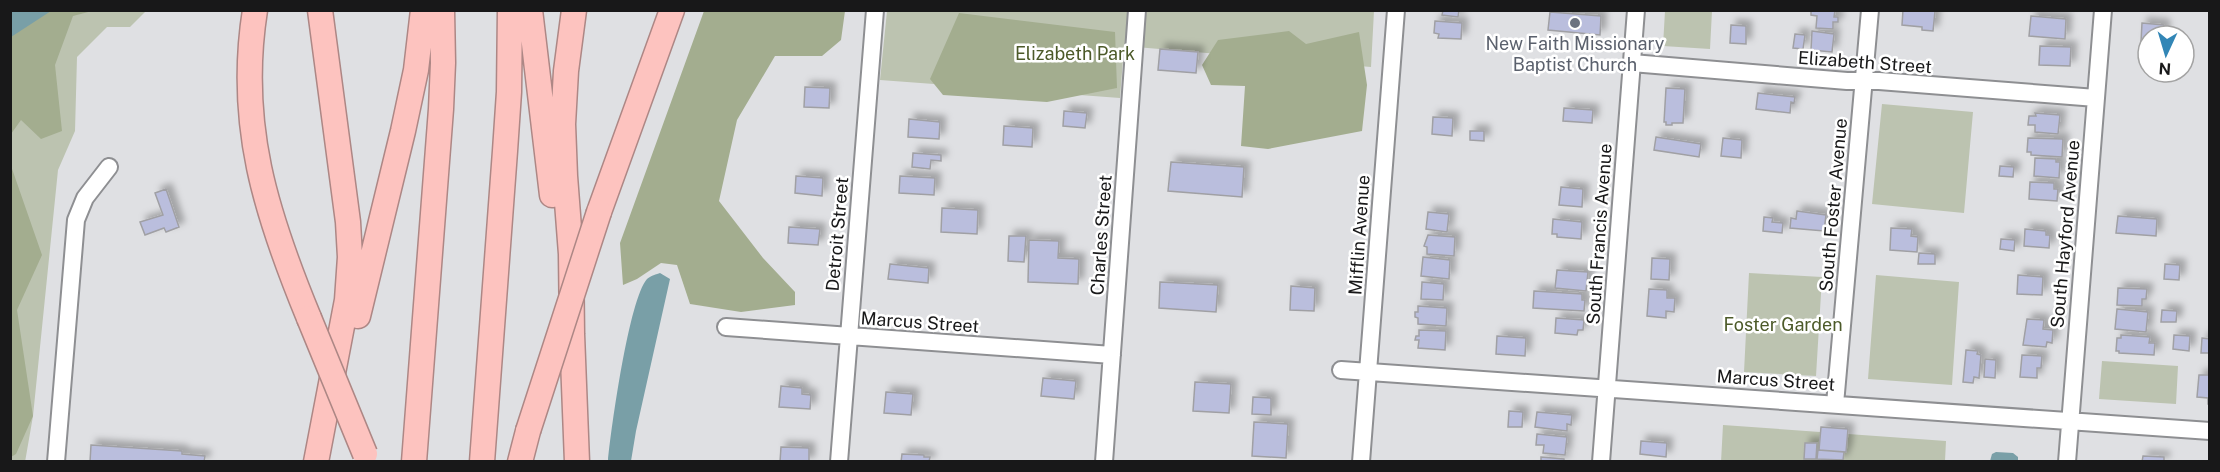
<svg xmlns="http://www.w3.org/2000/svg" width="2220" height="472" viewBox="0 0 2220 472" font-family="'Public Sans',sans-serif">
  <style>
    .green { fill: #bcc3b0 }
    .forest { fill: #a3ad8f }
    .water { fill: #799fa7 }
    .building { fill: #babedd; stroke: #a0a0a4; stroke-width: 1.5; filter: url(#shadow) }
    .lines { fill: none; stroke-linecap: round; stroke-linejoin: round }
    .minor-casing { stroke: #8e8f92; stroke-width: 20 }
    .highway-casing { stroke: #ad8785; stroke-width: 27 }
    .minor { stroke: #fff; stroke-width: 16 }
    .highway { stroke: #fdc3bf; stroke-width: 24 }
    .highway-bridge-casing { stroke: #ad8785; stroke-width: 27; stroke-linecap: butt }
    .highway-bridge { stroke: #fdc3bf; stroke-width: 24 }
    .worship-dot { fill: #6b7280; stroke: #fff; stroke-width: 2 }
    .labels { text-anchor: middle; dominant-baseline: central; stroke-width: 5; stroke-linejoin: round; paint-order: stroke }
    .worship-label { font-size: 18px; fill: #5b616d; stroke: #fff }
    .park-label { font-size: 18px; fill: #4c5a29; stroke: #fff }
    .street-label { font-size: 18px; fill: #181819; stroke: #fff }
  </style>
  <defs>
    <filter id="shadow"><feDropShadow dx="5.5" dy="-5.5" stdDeviation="3" flood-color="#0004"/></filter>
  </defs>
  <rect width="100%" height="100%" fill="#dfe0e3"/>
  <path class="green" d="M10,11h136l-16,16h-23l-30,30 -2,74 -17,39 -25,246 -8,46 -15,-1z
    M887,11h487l-3,56 -247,-21 -4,52 -240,-18z
    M1665,11h47l-2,38 -47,-3z
    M1882,104l91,8 -9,101 -92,-9z
    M1749,273l73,4 -6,99 -72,-4z
    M1876,275l83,7 -7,103 -84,-6z
    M2102,361l76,5 -2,38 -77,-5z
    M1723,425l223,16 -1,20 -224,1z"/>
  <path class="forest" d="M32,11h60l-19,5 -18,49 7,66 -21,8 -20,-19 -10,14v-107z
    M704,11h141l-4,29 -19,16h-47l-38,64 -18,81 44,57 32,34v13l-54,7 -51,-8 -13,-39 -16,-2 -24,16 -14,6 -3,-42z
    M959,13l156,19 2,56 -70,14 -104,-7 -13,-16z
    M1289,31l17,13 53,-12 8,53 -5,46 -94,18 -27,-3 4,-60 -34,-1 -9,-20 16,-25z
    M10,163l32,92 -25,55 16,106 -17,38 -5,3z"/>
  <path class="water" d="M11,10h40v1l-40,26z
    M660,273l10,6 -34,152 -5,30h-23c3,-32 21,-162 39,-182 3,-3 10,-5 13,-6z
    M1996,452l17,1 5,4v4h-28l2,-7z"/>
  <path class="building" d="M1443,10h16l-1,7 -16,-2z
    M1811,10h24l-1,7h4v5h-5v7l-17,-1 1,-12 -6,-1z
    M1903,10l32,1 -2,20 -11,-1v-3l-20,-2z
    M1550,12l51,4 -1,19 -52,-5z
    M2031,16l35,3 -1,20 -36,-3z
    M1435,21l27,2 -1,16 -23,-1 1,-4 -5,-1z
    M2142,23l22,2v11h-16v6h-7z
    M1731,25l15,1v18l-16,-1z
    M1812,31l22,3 -2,18 -21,-2z
    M1795,34l10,1 -2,14 -10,-1z
    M2040,46l31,1 -1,19 -31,-1z
    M1160,49l38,3 -2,21 -38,-3z
    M805,87l25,1 -1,20 -25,-1z
    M1666,88l19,1 -2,34h-11v2h-6v-3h-2z
    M1758,93l37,4 -1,6 -3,-1 -1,11 -34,-4z
    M1564,108l29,2 -1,13 -29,-2z
    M1064,111l23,2 -2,15 -22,-2z
    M2035,113l25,2 -2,19 -23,-2v-7h-7l1,-9h7z
    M1433,117l20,1 -1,18 -20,-2z
    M909,119l31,3 -1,17 -31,-2z
    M1004,126l29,2 -1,19 -29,-2z
    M1470,131h14v10l-14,-1z
    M1656,137l45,7 -2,13 -45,-7z
    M1723,138l19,2 -1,18 -20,-2z
    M2028,138l35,1 -1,18 -31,-2v-3h-4z
    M913,153l28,2v6l-10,-1 -1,9 -18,-2z
    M2035,158l21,1v3h4l-1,16 -25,-2z
    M1171,162l73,5 -2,30 -74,-6z
    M2000,166l14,1 -1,10 -14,-1z
    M796,176l27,2 -1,18 -27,-3z
    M900,176l35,2 -1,17 -35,-2z
    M2030,182l24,1v6h4l-1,12 -28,-2z
    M1561,187l22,2 -1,18 -23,-2z
    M166,189l13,38 -13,5 -2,-4 -19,7 -5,-13 23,-7 -8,-22z
    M942,208l36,2 -1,24 -36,-2z
    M1797,211l29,4 -2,16 -34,-3 1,-10 5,1z
    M1428,212l21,2 -2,18 -21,-3z
    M2118,216l39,3 -1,17 -40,-3z
    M1764,217l9,1 -1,4 11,1 -1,10 -19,-2z
    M1553,219l29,3 -1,17 -24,-2v-3h-5z
    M789,227l31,2 -2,16 -30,-2z
    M1891,228l21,1 -1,7 7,1 -1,15 -27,-2z
    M2025,229l21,2v4h4l-1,13 -25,-2z
    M1428,235l27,2 -1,19 -27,-2v-7l-3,-1z
    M1009,236h17l-2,26 -16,-1z
    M2001,239l14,1 -1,11 -14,-2z
    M1029,240l30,1 -1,17 21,1 -1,25 -50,-2z
    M1919,253l16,1v10h-17z
    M1423,257l27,3 -1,19 -28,-3z
    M1652,258l18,1 -1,21 -18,-1z
    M890,264l39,4 -1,15 -40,-4z
    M2165,264l15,1 -1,15 -15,-1z
    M1557,270l31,2 -2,19 -31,-3z
    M2018,275l25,2 -1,18 -25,-1z
    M1160,282l58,3 -2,27 -57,-4z
    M1422,282l22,2 -1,16 -22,-1z
    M1291,286l24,2 -1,23 -24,-1z
    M2118,288l29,1 -1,10h-4v7l-25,-1z
    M1649,289l18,1v8h8l-1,14 -8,-1v7l-19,-2z
    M1534,291l48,3v6h3l-1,11 -51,-3z
    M1418,306l29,2 -1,18 -28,-2v-6l-3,-1v-5h3z
    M2117,309l31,3 -2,20 -31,-3z
    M2162,310l15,1 -1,11h-15z
    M1556,318l28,2 -1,10h-5l-1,5 -22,-2z
    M2027,319l17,1 -1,9 10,1 -1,13 -5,-1 -1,5 -23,-2z
    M1419,330l27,1 -1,19 -27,-2 1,-8h-4l1,-4h3z
    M2121,335l29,2 -1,6h6l-1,12 -35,-2v-2h-3l1,-13h4z
    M2174,335l16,1 -1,15 -16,-2z
    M1497,336l29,2 -1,18 -29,-2z
    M2202,338l8,1v14h-9z
    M1966,350l12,1 -1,3 4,1 -2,23 -5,-1 -1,6 -10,-1z
    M2022,355l20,1 -1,12h-4v10l-17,-1z
    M1985,359l11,1 -1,18 -11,-1z
    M2199,375h11v29h-2v-6l-11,-1z
    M1043,378l33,3 -2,18 -33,-3z
    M1195,382l36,2 -2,29 -36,-2z
    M781,386l21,2v6l9,1 -1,14 -31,-2z
    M886,392l27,2 -2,21 -27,-2z
    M1253,397l18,1v17l-19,-1z
    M1509,411l14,1 -1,15h-14z
    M1537,412l35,3 -1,10 -4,-1v7l-32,-4z
    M1254,422l34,2 -2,34 -34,-2z
    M1821,427l27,2 -2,23 -27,-2z
    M1537,434l30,3 -2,18 -22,-2 1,-8h-8z
    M1641,441l26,2 -1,14 -26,-3z
    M1805,443h12l-1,16h-12z
    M91,445l91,6v3l23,2 -1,6h-114z
    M781,447l28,1v14h-29z
    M1818,450l26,2 -1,8 -26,-1z
    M902,454l22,1v2h6l-1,5h-28z
    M2143,456l21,1v5h-22z
    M1541,457l23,2v3h-23z"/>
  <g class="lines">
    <defs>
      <path id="minor" d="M1632,63l215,18h32l217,17
        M726,327l386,28
        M1341,370l869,61
        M1835,404l35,-394
        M56,462l20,-242 9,-22 24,-31
        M839,462l36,-452
        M1104,462l33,-452
        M1361,462l35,-452
        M1601,462l35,-452
        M2067,462l36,-452"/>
      <path id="highway" d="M255,10c-18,114 11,204 54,308
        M530,10l22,185
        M574,10l-8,61 -3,53 2,52 6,78 1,80 5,128
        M599,212l73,-202
        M358,316l45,-185 13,-61 7,-60
        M316,462l31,-162 3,-43 -2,-35 -28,-212
        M414,462l27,-353 2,-46 -1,-53
        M482,462l23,-311 4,-59 1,-82
        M520,462l8,-31"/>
    </defs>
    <use href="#minor" class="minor-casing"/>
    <use href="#highway" class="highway-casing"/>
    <use href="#minor" class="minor"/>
    <use href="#highway" class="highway"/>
    <defs>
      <path id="highway-bridge" d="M309,318l56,136
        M528,431l71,-219"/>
    </defs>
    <use href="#highway-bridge" class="highway-bridge-casing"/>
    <use href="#highway-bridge" class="highway-bridge"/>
  </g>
  <circle class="worship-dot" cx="1575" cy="23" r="6"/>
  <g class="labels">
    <g class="worship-label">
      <text x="1575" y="43">New Faith Missionary<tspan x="1575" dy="21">Baptist Church</tspan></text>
    </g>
    <g class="park-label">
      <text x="1075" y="53">Elizabeth Park</text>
      <text x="1783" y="324">Foster Garden</text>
    </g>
    <g class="street-label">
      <text transform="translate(1865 62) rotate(4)">Elizabeth Street</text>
      <text transform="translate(1833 205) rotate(-85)">South Foster Avenue</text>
      <text transform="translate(837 234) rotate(-85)">Detroit Street</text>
      <text transform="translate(1599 234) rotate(-86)">South Francis Avenue</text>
      <text transform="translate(2065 234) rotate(-85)">South Hayford Avenue</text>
      <text transform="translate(1101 235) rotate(-86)">Charles Street</text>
      <text transform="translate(1359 235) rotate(-86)">Mifflin Avenue</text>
      <text transform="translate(920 322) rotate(4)">Marcus Street</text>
      <text transform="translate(1776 380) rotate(4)">Marcus Street</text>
    </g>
  </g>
  <rect width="2220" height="472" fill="none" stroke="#181819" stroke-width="24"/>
  <g transform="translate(2166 54) rotate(184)"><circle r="28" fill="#ffffff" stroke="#a3a3a3" stroke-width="1.5"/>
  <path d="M0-4.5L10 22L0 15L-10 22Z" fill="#3286b6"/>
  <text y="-9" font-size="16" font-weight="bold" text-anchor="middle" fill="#181819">N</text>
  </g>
</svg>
